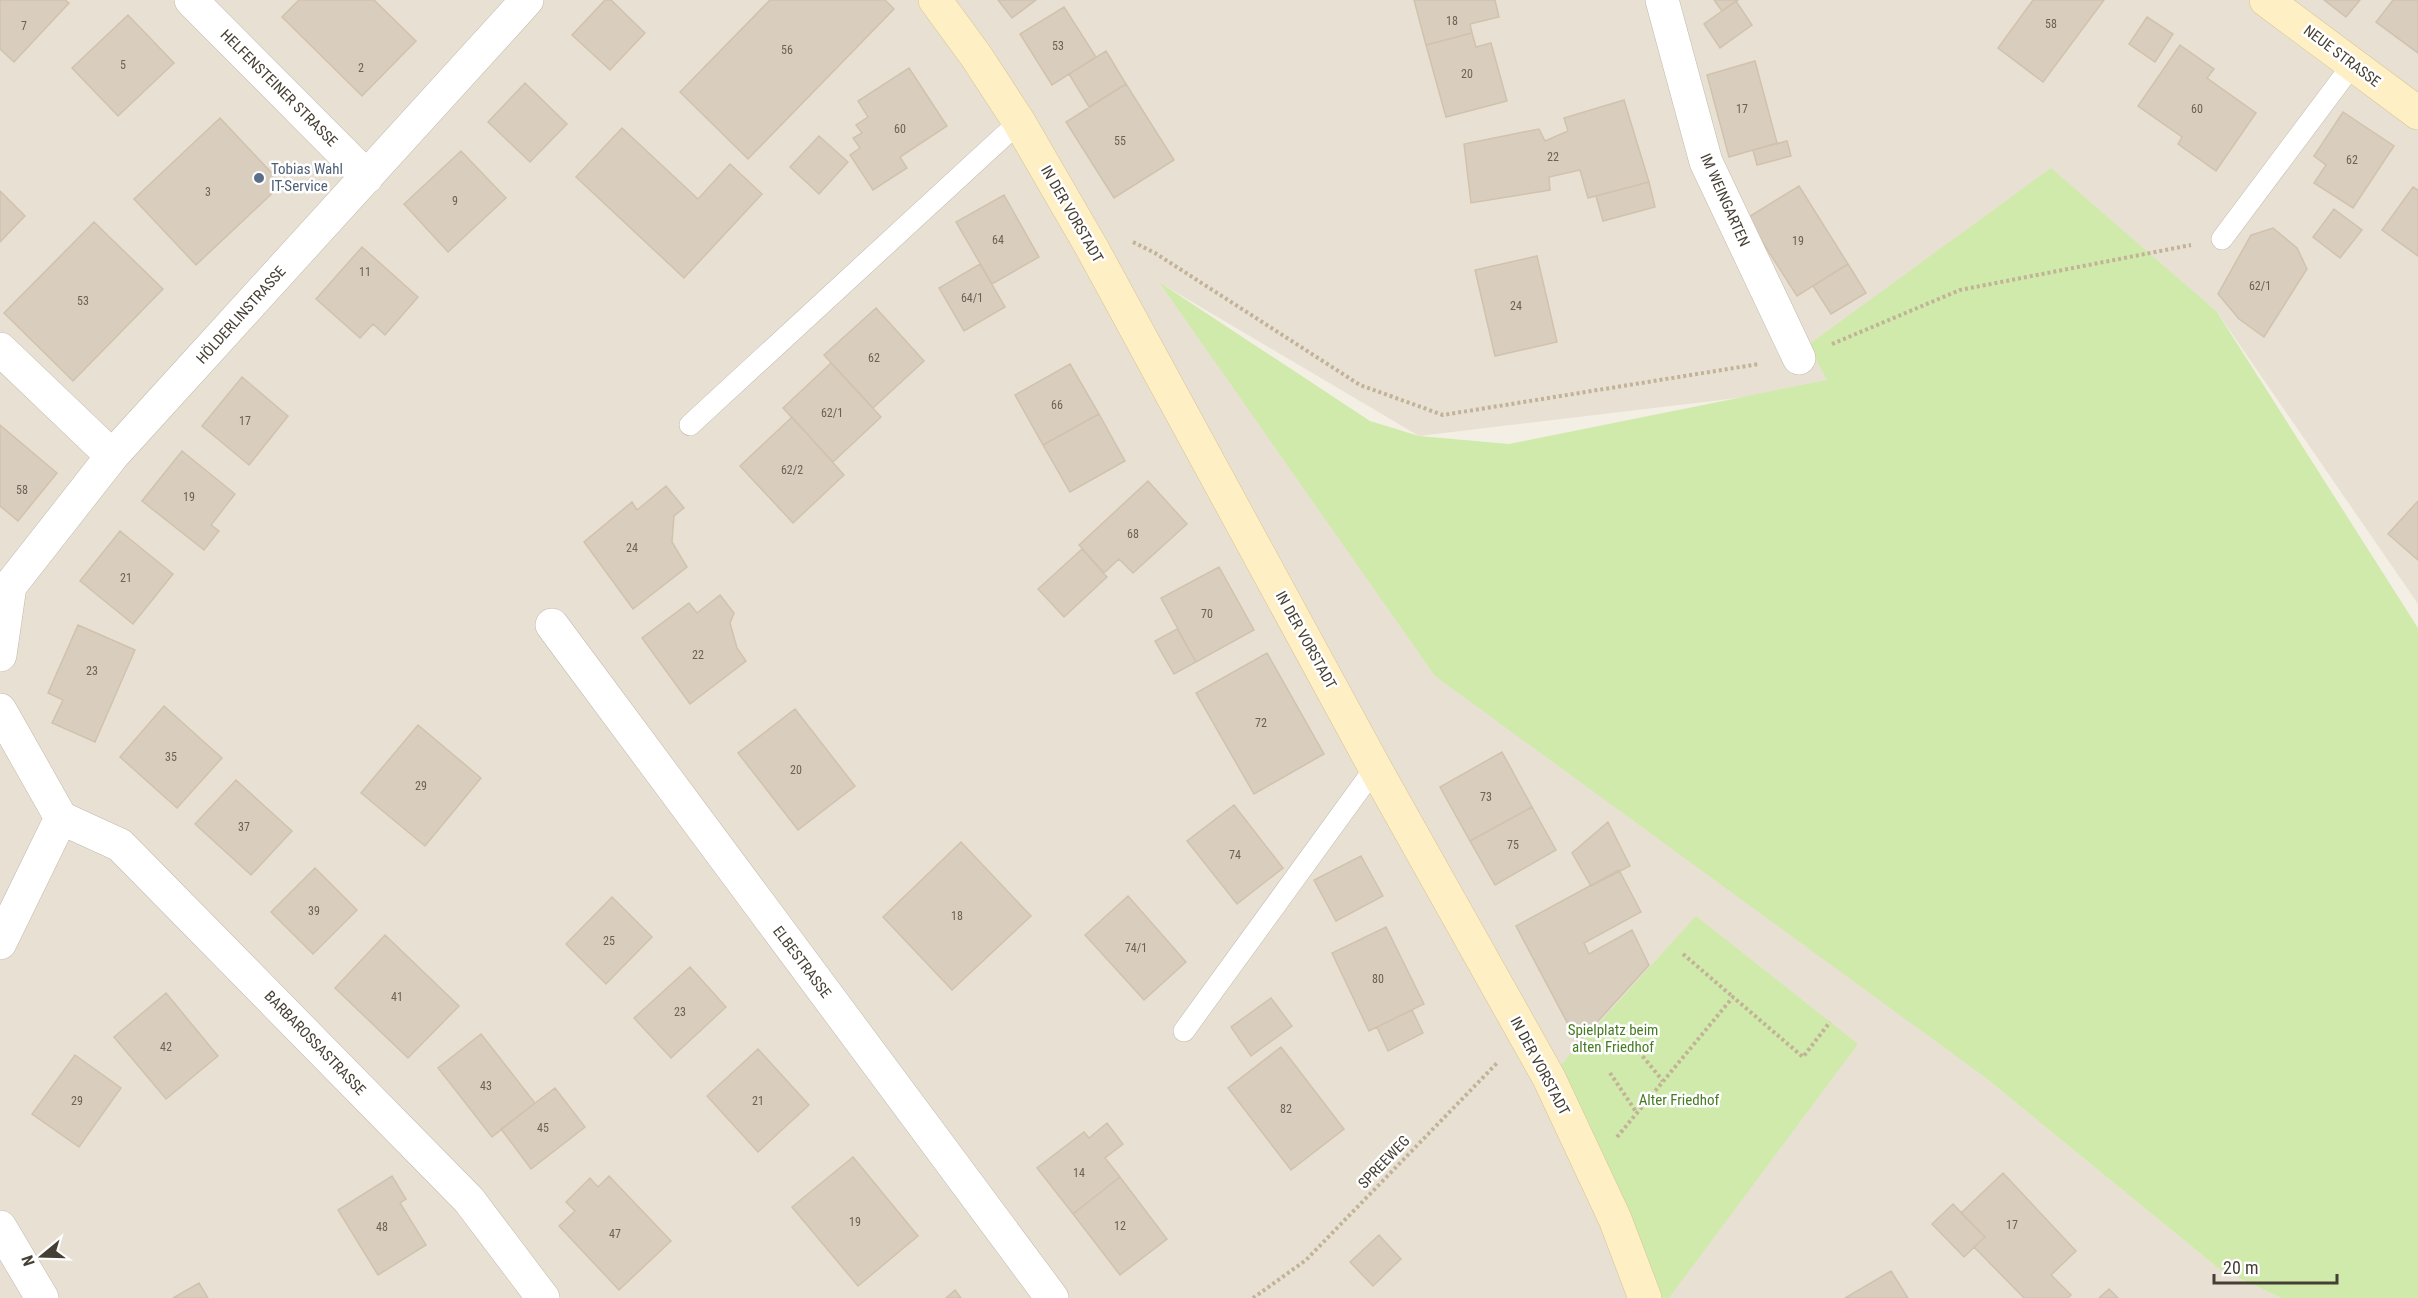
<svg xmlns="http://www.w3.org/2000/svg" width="2418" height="1298" viewBox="0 0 2418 1298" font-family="'Roboto Condensed',sans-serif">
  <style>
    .residential { fill: #e8e1d3 }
    .green { fill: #d0eaac }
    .building { fill: #d9cdbd; stroke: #d1c2ad; stroke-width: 1.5 }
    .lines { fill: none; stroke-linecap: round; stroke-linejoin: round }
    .lane-casing { stroke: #c2b9aa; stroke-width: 22 }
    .street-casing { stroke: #c2b9aa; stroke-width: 34 }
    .secondary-casing { stroke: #d6c393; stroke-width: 34 }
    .path { stroke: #c2b298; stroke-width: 4; stroke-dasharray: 3 3; stroke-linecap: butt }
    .lane { stroke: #fff; stroke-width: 21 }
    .street { stroke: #fff; stroke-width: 33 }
    .secondary { stroke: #ffefc4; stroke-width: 33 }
    .service-dot { fill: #5c6f8a; stroke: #fff; stroke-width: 2 }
    .labels { text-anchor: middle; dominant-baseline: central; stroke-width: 5; stroke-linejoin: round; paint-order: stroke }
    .number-label { font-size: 12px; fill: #6b6256 }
    .street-label { font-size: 15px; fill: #463f34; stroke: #fff }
    .service-label { font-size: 15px; fill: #4e5e75; stroke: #fff; text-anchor: start }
    .park-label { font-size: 15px; fill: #487b25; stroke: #fff }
  </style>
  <rect width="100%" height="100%" fill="#f4efe5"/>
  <path class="residential" d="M0,0h2418v604l-201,-292 -379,74 -419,50 -259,-153 822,792 236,193 63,30h-2281z"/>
  <path class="green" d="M2051,168l166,144 201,316v670h-137l-63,-30 -236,-193 -547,-399 -276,-394 211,139 49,15 90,8 318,-64 -19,-35z
    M1696,916l162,128 -189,254h-25l-95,-220z"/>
  <path class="building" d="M0,0h65l4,3 -55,59 -14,-13z
    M299,0h75l42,41 -54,55 -80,-79z
    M605,0h6l34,33 -35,37 -38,-35z
    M770,0h115l9,9 -146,150 -68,-67z
    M998,0h38l-24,18z
    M1414,0h81l4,17 -29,7 2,9 -46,12z
    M1714,0h24l-16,11z
    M2033,0h71l-61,82 -45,-34z
    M2324,0h36l-14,17z
    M2393,0h25v53l-42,-31z
    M1736,1l16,24 -32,23 -16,-24z
    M1064,7l32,50 -44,28 -32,-51z
    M128,15l46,48 -56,53 -46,-48z
    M2147,17l26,17 -18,28 -26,-18z
    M1472,33l4,14 15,-4 16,58 -61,16 -20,-72z
    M2180,45l34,24 -7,9 49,35 -40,58 -38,-27 4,-7 -44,-31z
    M1106,51l20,33 -37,23 -20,-33z
    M1755,61l22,82 -48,14 -22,-82z
    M909,68l38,58 -47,31 7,11 -34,22 -23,-35 10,-7 -7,-10 9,-5 -6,-8 12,-8 -10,-16z
    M525,83l42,41 -37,38 -42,-40z
    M1126,84l48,76 -60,38 -48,-76z
    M1624,100l25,82 -61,16 -8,-28 -31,7 1,13 -79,13 -7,-59 75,-15 6,12 23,-10 -4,-13z
    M2343,112l51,34 -41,62 -39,-25 12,-18 -12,-9z
    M220,118l62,66 -86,81 -62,-66z
    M622,128l76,71 32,-35 32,30 -78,84 -108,-101z
    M819,136l29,26 -29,32 -29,-27z
    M1787,141l4,15 -34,9 -4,-15z
    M461,151l45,47 -58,54 -44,-48z
    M1649,182l6,25 -52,14 -7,-25z
    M1799,186l49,78 -51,32 -50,-78z
    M2413,187l5,3v66l-36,-26z
    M0,191l25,25 -25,26z
    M1004,195l35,62 -47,27 -36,-62z
    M2334,209l28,21 -22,28 -27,-21z
    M94,222l69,67 -90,92 -69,-68z
    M2273,228l24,20 10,21 -43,68 -25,-18 -21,-25 33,-59z
    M362,247l56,50 -33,38 -12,-11 -13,14 -44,-39z
    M1537,256l20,86 -62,14 -20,-86z
    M980,264l25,43 -41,24 -25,-43z
    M1848,264l18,29 -35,21 -18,-28z
    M876,308l48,53 -51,47 -49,-53z
    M831,363l50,54 -48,45 -50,-54z
    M1070,364l29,50 -56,31 -28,-50z
    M242,377l46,39 -39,49 -47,-39z
    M1099,414l26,47 -55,31 -27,-47z
    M792,417l52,58 -51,48 -53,-57z
    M0,425l57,48 -39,48 -18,-15z
    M182,451l53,43 -24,31 8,6 -15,19 -62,-49z
    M1148,481l39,43 -54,49 -14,-14 -15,14 -25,-28z
    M666,486l18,22 -10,8 -2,26 15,25 -54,42 -49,-67 48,-40 5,8z
    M2418,501v59l-30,-26z
    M120,531l53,43 -40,50 -53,-43z
    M1082,549l25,28 -43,40 -26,-28z
    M1219,567l35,63 -58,32 -35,-64z
    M720,595l14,18 -4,10 7,25 9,13 -56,43 -48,-66 47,-35 8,10z
    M78,625l57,25 -40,92 -43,-19 11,-23 -15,-7z
    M1177,629l19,33 -22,12 -19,-33z
    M1267,653l57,101 -70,40 -58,-101z
    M164,706l58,52 -45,50 -57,-51z
    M795,709l60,77 -57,44 -60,-77z
    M418,725l63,53 -56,68 -64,-53z
    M1502,752l30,55 -62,34 -30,-54z
    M236,780l56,51 -41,44 -56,-51z
    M1234,805l49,63 -46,36 -50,-63z
    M1532,807l24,43 -61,35 -25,-44z
    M1608,822l22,44 -39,20 -19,-33z
    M961,842l70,74 -79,74 -69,-73z
    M1361,856l22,40 -47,25 -22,-41z
    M315,868l42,42 -44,44 -42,-42z
    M1619,870l22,42 -57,31 5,11 43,-24 17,35 -71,78 -62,-117z
    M1128,896l58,66 -42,38 -59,-65z
    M612,897l40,40 -46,47 -40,-40z
    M1386,927l38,77 -55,27 -37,-78z
    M385,935l74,71 -51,52 -73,-70z
    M690,967l36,40 -55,51 -37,-40z
    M166,993l52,63 -52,43 -52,-62z
    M1271,998l21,28 -41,30 -20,-29z
    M1412,1010l11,23 -35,18 -11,-24z
    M481,1034l54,69 -43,34 -54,-69z
    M1281,1047l63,82 -53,41 -63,-82z
    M758,1049l51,56 -51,47 -51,-56z
    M75,1055l46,33 -42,59 -47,-33z
    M555,1088l30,39 -54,42 -30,-40z
    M1107,1123l16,21 -18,14 15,19 -47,37 -36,-46 47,-36 5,6z
    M853,1157l65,79 -60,50 -66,-79z
    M2003,1173l73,78 -25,24 20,20 -3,3h-44l-50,-51 11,-10 -24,-24z
    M392,1176l14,23 -6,4 26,42 -48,30 -40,-65z
    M609,1176l62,65 -52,49 -60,-64 16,-15 -9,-9 24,-24 8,9z
    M1120,1177l47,62 -47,36 -47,-61z
    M1953,1204l32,33 -21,20 -32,-33z
    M1379,1235l22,24 -28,27 -23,-24z
    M1891,1271l17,27h-63z
    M199,1283l9,15h-35z
    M2109,1289l9,9h-19z
    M955,1290l6,8h-15z"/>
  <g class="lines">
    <defs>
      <path id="lane" d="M2222,239l131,-175
        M690,425l329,-303
        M1184,1031l191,-263"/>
      <path id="street" d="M191,0l176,177
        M1662,0l44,162 93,196
        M0,349l112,107
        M552,625l500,673
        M0,655l10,-69 102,-130 415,-456
        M0,710l61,108
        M61,818l59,27 349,355 74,98
        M0,943l61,-125
        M0,1227l42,71"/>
      <path id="secondary" d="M935,0l41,56 43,66 73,126 283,520 174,310 66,141 30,79
        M2266,0l152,113"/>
    </defs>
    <use href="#lane" class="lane-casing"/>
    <use href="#street" class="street-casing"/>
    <use href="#secondary" class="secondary-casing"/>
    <path class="path" d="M1133,242l22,11 205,132 83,30 316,-51
      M1832,344l128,-54 231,-45
      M1683,954l50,43
      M1635,1047l28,34
      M1610,1073l27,40
      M1617,1137l116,-140 70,60 27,-35
      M1253,1298l53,-38 192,-198"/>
    <use href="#lane" class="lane"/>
    <use href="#street" class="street"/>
    <use href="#secondary" class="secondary"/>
  </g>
  <circle class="service-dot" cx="259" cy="178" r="6"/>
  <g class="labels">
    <g class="number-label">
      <text x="1452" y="21">18</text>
      <text x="2051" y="24">58</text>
      <text x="24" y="26">7</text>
      <text x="1058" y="46">53</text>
      <text x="787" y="50">56</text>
      <text x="123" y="65">5</text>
      <text x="361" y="68">2</text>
      <text x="1467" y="74">20</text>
      <text x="1742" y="109">17</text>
      <text x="2197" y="109">60</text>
      <text x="900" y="129">60</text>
      <text x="1120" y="141">55</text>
      <text x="1553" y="157">22</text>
      <text x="2352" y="160">62</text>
      <text x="208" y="192">3</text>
      <text x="455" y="201">9</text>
      <text x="998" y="240">64</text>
      <text x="1798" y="241">19</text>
      <text x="365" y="272">11</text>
      <text x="2260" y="286">62/1</text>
      <text x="972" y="298">64/1</text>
      <text x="83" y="301">53</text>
      <text x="1516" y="306">24</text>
      <text x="874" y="358">62</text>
      <text x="1057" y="405">66</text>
      <text x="832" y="413">62/1</text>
      <text x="245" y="421">17</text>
      <text x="792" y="470">62/2</text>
      <text x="22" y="490">58</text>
      <text x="189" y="497">19</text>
      <text x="1133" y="534">68</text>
      <text x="632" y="548">24</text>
      <text x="126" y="578">21</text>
      <text x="1207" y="614">70</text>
      <text x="698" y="655">22</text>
      <text x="92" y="671">23</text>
      <text x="1261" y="723">72</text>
      <text x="171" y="757">35</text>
      <text x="796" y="770">20</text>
      <text x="421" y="786">29</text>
      <text x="1486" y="797">73</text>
      <text x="244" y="827">37</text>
      <text x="1513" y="845">75</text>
      <text x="1235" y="855">74</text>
      <text x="314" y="911">39</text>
      <text x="957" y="916">18</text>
      <text x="609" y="941">25</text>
      <text x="1136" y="948">74/1</text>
      <text x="1378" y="979">80</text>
      <text x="397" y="997">41</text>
      <text x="680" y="1012">23</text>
      <text x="166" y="1047">42</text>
      <text x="486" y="1086">43</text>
      <text x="77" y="1101">29</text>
      <text x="758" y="1101">21</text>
      <text x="1286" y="1109">82</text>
      <text x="543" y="1128">45</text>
      <text x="1079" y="1173">14</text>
      <text x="855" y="1222">19</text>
      <text x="2012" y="1225">17</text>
      <text x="1120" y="1226">12</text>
      <text x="382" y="1227">48</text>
      <text x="615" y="1234">47</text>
    </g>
    <g class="street-label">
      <text transform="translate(2342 56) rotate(37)">NEUE STRASSE</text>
      <text transform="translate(279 88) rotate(45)">HELFENSTEINER STRASSE</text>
      <text transform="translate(1725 200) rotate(66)">IM WEINGARTEN</text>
      <text transform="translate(1072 214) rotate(60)">IN DER VORSTADT</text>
      <text transform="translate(241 315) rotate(-48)">HÖLDERLINSTRASSE</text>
      <text transform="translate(1306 640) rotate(61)">IN DER VORSTADT</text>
      <text transform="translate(802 962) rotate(53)">ELBESTRASSE</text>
      <text transform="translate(315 1043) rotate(46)">BARBAROSSASTRASSE</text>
      <text transform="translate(1540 1066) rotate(62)">IN DER VORSTADT</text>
      <text transform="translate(1384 1162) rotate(-46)">SPREEWEG</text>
    </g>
    <g class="service-label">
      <text x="271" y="169">Tobias Wahl<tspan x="271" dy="17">IT-Service</tspan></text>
    </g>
    <g class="park-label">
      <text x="1613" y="1030">Spielplatz beim<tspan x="1613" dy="17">alten Friedhof</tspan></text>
      <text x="1679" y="1100">Alter Friedhof</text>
    </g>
  </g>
  <g transform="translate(42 1256) rotate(251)" stroke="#ffffff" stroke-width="4.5" paint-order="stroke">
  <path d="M0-4.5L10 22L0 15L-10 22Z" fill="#463f34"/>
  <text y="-9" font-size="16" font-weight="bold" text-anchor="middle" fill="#463f34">N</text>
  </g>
  <path d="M2214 1274v9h123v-9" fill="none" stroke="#463f34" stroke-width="3"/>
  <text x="2223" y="1274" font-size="18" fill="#463f34" stroke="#ffffff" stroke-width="4.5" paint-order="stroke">20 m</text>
</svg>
